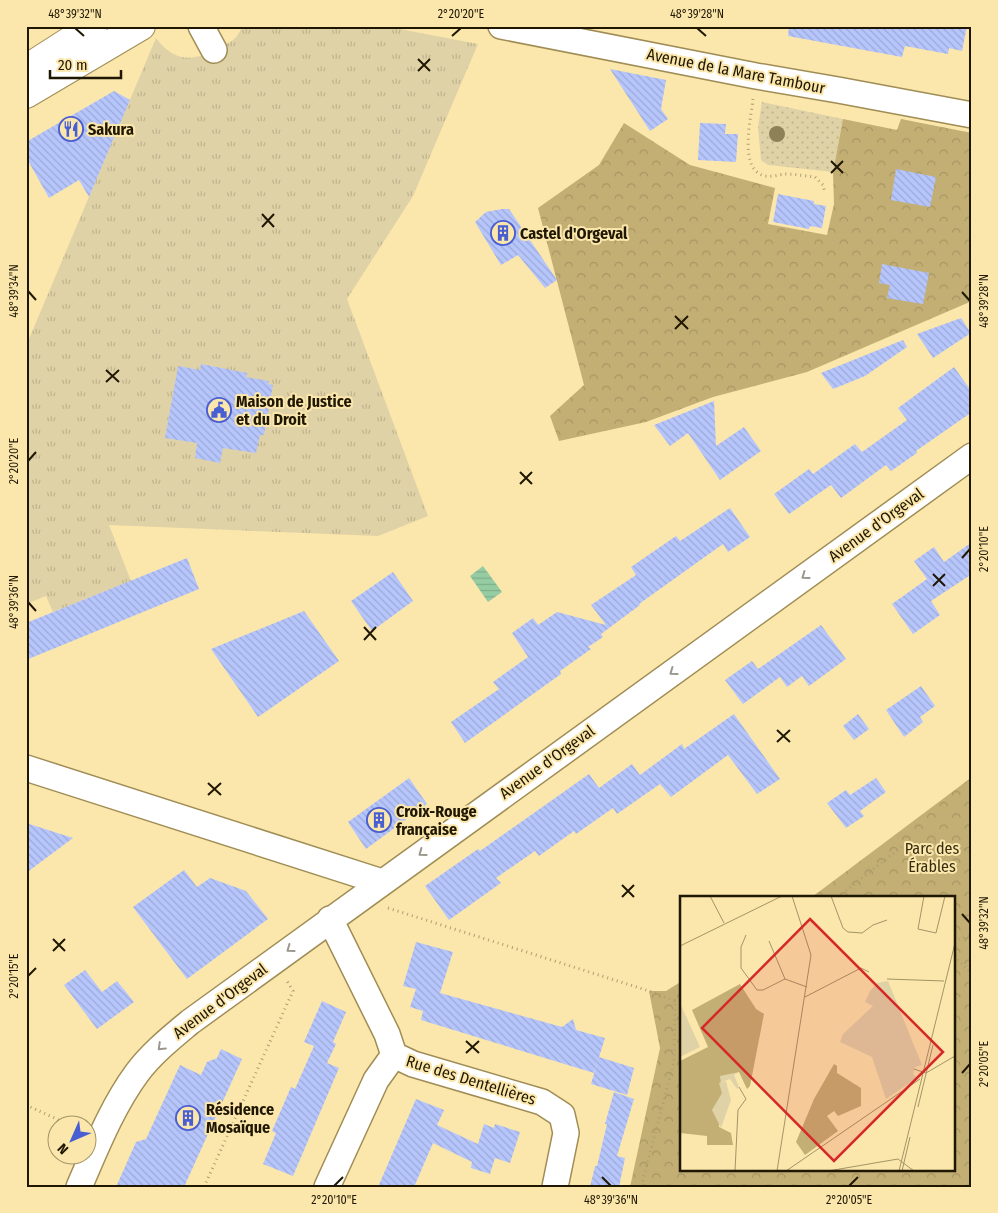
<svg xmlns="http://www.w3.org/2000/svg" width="998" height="1213" viewBox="0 0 998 1213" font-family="'Fira Sans Condensed',sans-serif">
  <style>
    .grass { fill: url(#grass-dots) }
    .forest { fill: url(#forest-crowns) }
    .park { fill: url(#park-tufts) }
    .water { fill: url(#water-rules) }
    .building { fill: url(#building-back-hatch) }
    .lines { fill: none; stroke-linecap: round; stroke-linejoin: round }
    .minor-casing { stroke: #a08d55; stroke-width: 28 }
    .major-casing { stroke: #a08d55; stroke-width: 30 }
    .path { stroke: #ae9e71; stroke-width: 3; stroke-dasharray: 1 4; stroke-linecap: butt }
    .minor { stroke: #fff; stroke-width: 25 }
    .major { stroke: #fff; stroke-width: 28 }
    .tree { fill: #8f8157 }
    .oneway { stroke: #9a978d }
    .ticks { fill: none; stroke: #1f1702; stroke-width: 2 }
    .labels { text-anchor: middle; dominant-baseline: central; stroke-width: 4; stroke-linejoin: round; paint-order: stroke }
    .street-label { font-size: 16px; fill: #1f1702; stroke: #fbe7ac }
    .poi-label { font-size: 16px; font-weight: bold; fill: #1f1702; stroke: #fbe7ac; text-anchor: start }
    .park-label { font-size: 16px; fill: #362d11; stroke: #fbe7ac }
    .inset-road { fill: none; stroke: #a39468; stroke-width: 1 }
    .view { fill: #d62828; fill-opacity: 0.15; stroke: #d62828; stroke-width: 2.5 }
    .inset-edge { fill: none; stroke: #1f1702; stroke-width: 2.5 }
    .neatline { fill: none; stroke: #1f1702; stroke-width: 2 }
    .ticks-label { font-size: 12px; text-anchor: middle; fill: #1f1702 }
  </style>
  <defs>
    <pattern id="grass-dots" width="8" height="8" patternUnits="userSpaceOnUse" patternTransform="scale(1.25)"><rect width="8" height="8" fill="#e0d2a7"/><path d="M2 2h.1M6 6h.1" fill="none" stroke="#c0b48e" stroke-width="1.8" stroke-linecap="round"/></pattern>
    <pattern id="forest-crowns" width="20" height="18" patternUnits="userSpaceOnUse" patternTransform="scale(1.25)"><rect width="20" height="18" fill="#c3af74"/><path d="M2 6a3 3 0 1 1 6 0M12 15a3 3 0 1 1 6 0" fill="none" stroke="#a79663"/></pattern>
    <pattern id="park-tufts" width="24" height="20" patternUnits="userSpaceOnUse" patternTransform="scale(1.25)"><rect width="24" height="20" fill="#e0d2a7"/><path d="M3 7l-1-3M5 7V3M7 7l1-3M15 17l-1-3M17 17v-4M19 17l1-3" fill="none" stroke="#c0b48e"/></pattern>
    <pattern id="water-rules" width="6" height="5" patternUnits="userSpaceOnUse" patternTransform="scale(1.25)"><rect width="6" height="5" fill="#95cca2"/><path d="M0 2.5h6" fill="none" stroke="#80ae8a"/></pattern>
    <pattern id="building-back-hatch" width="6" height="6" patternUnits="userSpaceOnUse" patternTransform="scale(1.25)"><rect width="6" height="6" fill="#b6c6fc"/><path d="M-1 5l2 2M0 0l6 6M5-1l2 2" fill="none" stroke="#9ca9d6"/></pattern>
  </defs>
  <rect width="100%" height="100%" fill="#fbe7ac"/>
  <path class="grass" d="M762,102l81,17 -10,53 -65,-7 -7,-5 -3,-33z"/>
  <path class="forest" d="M843,119l54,11 4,-11 71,14v168l-165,71 -94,25 -67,25 -87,19 -9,-25 34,-31 -46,-177 61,-43 25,-42 66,42 85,23 -7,36 59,11 7,-31 -1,-32z
    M972,777v410h-342l30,-139 -11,-57h17l16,-10v188h272v-272h-142z"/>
  <path class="park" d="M243,26h141l94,18 -65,152 -66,103 81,217 -50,20 -269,-11 22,56 -78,31 -7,-16 -20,8v-258l130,-308c24,32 48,19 76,3l5,-5z"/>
  <path class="water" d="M483,566l19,26 -14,10 -18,-26z"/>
  <path class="building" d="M789,26h178l-5,25 -13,-3 -1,6 -43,-8 -3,11 -114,-21z
    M610,69l56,11 -5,29 7,10 -18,12z
    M114,91l16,9 -41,97 -10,-17 -30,18 -23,-41v-15z
    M700,123l26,1 -1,10h13l-2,28 -38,-2z
    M896,169l40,8 -6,30 -39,-7z
    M778,194l36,7v3l12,2 -4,22 -12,-2 -1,3 -36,-7z
    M502,209h7l48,71 -12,8 -27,-33 -17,10 -26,-43 11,-10z
    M882,264l47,9 -6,31 -36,-6 3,-13 -11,-2z
    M961,318l10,15 -38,25 -16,-24z
    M903,340l4,7 -42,29 -32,13 -12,-16z
    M201,364l46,9 -1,4 23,4 -1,3 5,1 -9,50h-4l-4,18 -33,-5 -3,15 -25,-5 2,-15 -32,-5 13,-72 22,4z
    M954,367l18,25v20l-56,39 1,2 -26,18 -5,-6 -45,33 -10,-13 -42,29 -15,-20 35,-25 4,5 42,-30 7,8 45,-32 -9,-12z
    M714,401l2,45 28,-19 17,24 -41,29 -32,-47 -18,13 -16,-21z
    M730,508l20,29 -22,15 -5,-8 -84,60 1,1 -39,29 2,3 -15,10 3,2 -31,22 1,3 -96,69 -14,-21 48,-33 -6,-7 35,-25 -16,-24 21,-15 5,7 19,-13 49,13 -15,-20 45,-30 -5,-8 45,-31 4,5z
    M972,542v32l-41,27 9,14 -27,19 -21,-30 35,-25 -13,-18 20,-14 10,15z
    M187,558l12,31 -173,71v-37z
    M393,572l20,29 -41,30 -21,-30z
    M304,611l35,50 -81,56 -47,-68z
    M821,625l25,34 -37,27 -7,-10 -15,11 -7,-10 -37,27 -18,-24 27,-19 6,8z
    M921,686l14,20 -15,11 3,5 -19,15 -18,-27z
    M734,714l46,65 -23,15 -29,-39 -57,42 -11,-13 -43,30 -4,-6 -37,26 -2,-3 -35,25 -4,-5 -39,27 5,5 -52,37 -24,-34 53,-37 2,2 109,-77 10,14 33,-24 8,11 42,-31 2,5z
    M858,714l11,15 -15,11 -11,-14z
    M409,778l18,26 -61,45 -18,-27z
    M876,778l10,14 -26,19 4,5 -18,12 -19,-25 19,-13 4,5z
    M26,823l47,15 -47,35z
    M184,870l13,17 13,-9 36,13 22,28 -81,60 -54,-72z
    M416,942l37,10 -13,41 122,34 11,-8 3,11 29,8 -11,35 -173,-53 2,-9 -13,-4 6,-18 -13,-3z
    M85,970l17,22 15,-11 17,21 -37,27 -33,-44z
    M322,1001l24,11 -13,30 3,2 -9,19 12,5 -46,108 -30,-12 13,-31 -4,-2 19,-44 4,2 19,-43 -10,-4z
    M221,1049l21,10 -58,128h-68l20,-45 10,-3 34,-74 21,10 6,-13 10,-4z
    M599,1057l35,11 -7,27 -36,-11z
    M614,1092l20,7 -17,57 8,2 -6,29h-29l5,-21h2l10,-42h-2z
    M416,1099l28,11 -7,15 41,19 6,-20 10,4 1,-4 25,8 -10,31 -15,-5 -5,16 -19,-6 1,-6 -39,-19 -19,44h-36z"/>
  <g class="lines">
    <defs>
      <path id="minor" d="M201,26l13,24
        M501,26l255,50 82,14 134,25
        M26,768l356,114
        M330,919l57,115 7,21 19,9 129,38 20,13 4,18 -11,54
        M79,1187c17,-39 33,-80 58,-114 15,-20 34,-35 53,-51l782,-566
        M327,1187l49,-107 18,-25"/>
      <path id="major" d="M26,69l67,-43
        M26,94l115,-68"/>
    </defs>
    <use href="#minor" class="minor-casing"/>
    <use href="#major" class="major-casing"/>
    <path class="path" d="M753,99c-2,20 -15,71 12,77 6,1 14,-1 19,-2 11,0 21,2 31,3l8,8 2,8
      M838,897l66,-52 33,-3 31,8 4,6
      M388,908l261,83 26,10 -1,61 -33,125
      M954,941l18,-6
      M954,956l18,18
      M675,1001l7,-4
      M26,1105l46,21
      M204,1187l89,-196 -6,-10"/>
    <use href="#minor" class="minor"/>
    <use href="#major" class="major"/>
  </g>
  <circle class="tree" cx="777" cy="134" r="8"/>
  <defs><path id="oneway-chevron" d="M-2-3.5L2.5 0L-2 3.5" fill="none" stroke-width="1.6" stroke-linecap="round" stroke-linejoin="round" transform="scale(1.25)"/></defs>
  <g class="oneway">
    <use href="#oneway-chevron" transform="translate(805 576) rotate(144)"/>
    <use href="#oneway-chevron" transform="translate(673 672) rotate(144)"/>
    <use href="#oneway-chevron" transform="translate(422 853) rotate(144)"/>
    <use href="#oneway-chevron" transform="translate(290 949) rotate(144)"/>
    <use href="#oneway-chevron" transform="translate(161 1047) rotate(136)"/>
  </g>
  <path class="ticks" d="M75,28l9,8M697,28l9,8M452,36l9,-8M418,59l12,12M418,71l12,-12M831,161l12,12M831,173l12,-12M262,214l12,13M262,227l12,-13M28,291l8,9M962,292l8,9M675,316l13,13M675,329l13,-13M106,370l13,12M106,382l13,-12M28,461l8,-9M520,472l12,12M520,484l12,-12M962,558l8,-9M933,574l12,12M933,586l12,-12M28,602l8,9M364,627l12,13M364,640l12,-13M777,730l13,12M777,742l13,-12M208,783l13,12M208,795l13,-12M622,885l12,12M622,897l12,-12M962,914l8,9M53,939l12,12M53,951l12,-12M28,976l8,-8M466,1041l13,12M466,1053l13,-12M962,1073l8,-9M602,1177l9,9M334,1186l9,-9M849,1186l9,-9"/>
  <defs>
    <symbol id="restaurant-ring" viewBox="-11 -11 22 22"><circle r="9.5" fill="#fbe7ac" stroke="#4a5ed3" stroke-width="1.5"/><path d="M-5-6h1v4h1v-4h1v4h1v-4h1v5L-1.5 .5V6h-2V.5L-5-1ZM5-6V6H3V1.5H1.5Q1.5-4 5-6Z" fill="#4a5ed3"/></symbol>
    <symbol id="building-ring" viewBox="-11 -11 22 22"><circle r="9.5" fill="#fbe7ac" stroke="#4a5ed3" stroke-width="1.5"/><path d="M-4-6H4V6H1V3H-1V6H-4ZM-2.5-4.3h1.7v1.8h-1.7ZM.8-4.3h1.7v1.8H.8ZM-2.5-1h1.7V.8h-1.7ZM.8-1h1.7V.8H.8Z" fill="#4a5ed3"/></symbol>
    <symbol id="civic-ring" viewBox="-11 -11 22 22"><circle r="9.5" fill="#fbe7ac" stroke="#4a5ed3" stroke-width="1.5"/><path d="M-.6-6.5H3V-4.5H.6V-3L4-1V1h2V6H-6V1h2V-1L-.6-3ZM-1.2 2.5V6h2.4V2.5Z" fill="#4a5ed3"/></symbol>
  </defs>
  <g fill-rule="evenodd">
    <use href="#restaurant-ring" x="57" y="115" width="28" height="28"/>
    <use href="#building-ring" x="489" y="219" width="28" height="28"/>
    <use href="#civic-ring" x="205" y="396" width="28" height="28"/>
    <use href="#building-ring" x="365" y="806" width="28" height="28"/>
    <use href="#building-ring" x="174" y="1104" width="28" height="28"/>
  </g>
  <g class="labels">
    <g class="street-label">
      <text transform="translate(736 71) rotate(11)">Avenue de la Mare Tambour</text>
      <text transform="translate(876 525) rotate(-36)">Avenue d'Orgeval</text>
      <text transform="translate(547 762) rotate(-36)">Avenue d'Orgeval</text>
      <text transform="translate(220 1001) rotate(-37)">Avenue d'Orgeval</text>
      <text transform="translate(471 1080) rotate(17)">Rue des Dentellières</text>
    </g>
    <g class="poi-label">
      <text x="88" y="129">Sakura</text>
      <text x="520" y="233">Castel d'Orgeval</text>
      <text x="236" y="401">Maison de Justice<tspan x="236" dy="18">et du Droit</tspan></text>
      <text x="396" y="811">Croix-Rouge<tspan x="396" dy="18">française</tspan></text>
      <text x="206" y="1109">Résidence<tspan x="206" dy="18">Mosaïque</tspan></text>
    </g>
    <g class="park-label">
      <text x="932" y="848">Parc des<tspan x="932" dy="18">Érables</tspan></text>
    </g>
  </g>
  <g transform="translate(680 896)">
    <rect width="275" height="275" fill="#fbe7ac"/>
    <path d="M52,175l7,1 -5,3 5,12 -2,2 -7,-10 -11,4 1,-7z" fill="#e0d2a7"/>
    <path d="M60,88l16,25 8,5 -14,72 -3,3 -8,-17 -19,4 2,17 -3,34 12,6 2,12h-26v-9l-27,-3v-72l28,-14 -16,-37zM154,168l3,2v7l24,15v18l-23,10 -4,-5 -7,5 11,15 -33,24 -9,-13 18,-43z" fill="#c3af74"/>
    <path d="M208,85l34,84 -7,2 -2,7 4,4 -31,21 -14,-42 -32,-15 3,-8 30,-28 -8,-4 5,-11 7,-8zM46,185l5,19 -10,28 -9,-18 10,-17 -3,-10z" fill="#e0d2a7"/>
    <path d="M0,107l20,44 -20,10z" fill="#e0d2a7"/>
    <path class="inset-road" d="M30,0l14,27M151,0l12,32 5,4 14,1 11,-8 14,-5M244,0l-6,33 18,4 9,-37M66,39l-5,12v21l16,22h6l22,-11 22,8M89,45l16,38M0,50l102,-50M207,83l57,2M125,101l56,-29 8,4M234,173l12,4 29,-17M238,211l15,-62M55,275l3,-61 8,-11 -7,-12M97,275l34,-216 -19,-59M106,275l134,-92M148,275l70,-12 16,12M219,275l56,-228M222,275l8,-34"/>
    <path class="view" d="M130,23l133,133 -109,109 -132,-133z"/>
    <rect width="275" height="275" class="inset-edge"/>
  </g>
  <rect width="998" height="1213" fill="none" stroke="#fbe7ac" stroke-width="55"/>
  <g transform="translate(72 1140) rotate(225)"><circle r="24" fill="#fbe7ac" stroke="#a39468"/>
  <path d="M0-4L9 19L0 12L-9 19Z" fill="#4a5ed3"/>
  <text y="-8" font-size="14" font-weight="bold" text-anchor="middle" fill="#1f1702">N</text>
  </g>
  <path d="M50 70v8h71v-8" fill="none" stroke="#1f1702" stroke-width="2.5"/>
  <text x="58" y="70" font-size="15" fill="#1f1702" stroke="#fbe7ac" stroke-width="4" paint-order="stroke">20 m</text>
  <rect x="28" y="28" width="942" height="1158" class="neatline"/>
  <g class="ticks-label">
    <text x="75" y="18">48°39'32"N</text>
    <text x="461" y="18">2°20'20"E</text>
    <text x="697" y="18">48°39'28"N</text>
    <text transform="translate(14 291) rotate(-90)" y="4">48°39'34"N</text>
    <text transform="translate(984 301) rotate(-90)" y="4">48°39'28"N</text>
    <text transform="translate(14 461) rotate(-90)" y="4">2°20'20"E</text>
    <text transform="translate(984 549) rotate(-90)" y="4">2°20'10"E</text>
    <text transform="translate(14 602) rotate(-90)" y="4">48°39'36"N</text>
    <text transform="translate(984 923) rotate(-90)" y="4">48°39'32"N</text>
    <text transform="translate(14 976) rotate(-90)" y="4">2°20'15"E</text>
    <text transform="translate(984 1064) rotate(-90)" y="4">2°20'05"E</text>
    <text x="334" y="1204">2°20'10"E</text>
    <text x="611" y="1204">48°39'36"N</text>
    <text x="849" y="1204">2°20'05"E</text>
  </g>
</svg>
